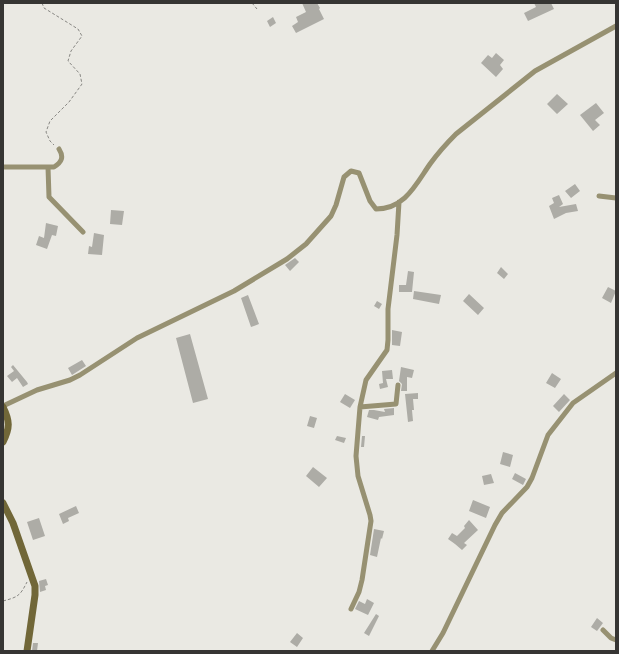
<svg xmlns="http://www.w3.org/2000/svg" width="619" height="654" viewBox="0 0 619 654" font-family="Lora,serif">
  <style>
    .building { fill: #adaca6 }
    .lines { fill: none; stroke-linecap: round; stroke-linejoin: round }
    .path { stroke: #888783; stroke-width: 1; stroke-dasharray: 3 2; stroke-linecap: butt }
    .street { stroke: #979172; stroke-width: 5 }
    .secondary { stroke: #716738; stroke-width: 7 }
  </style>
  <rect width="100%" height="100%" fill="#eae9e3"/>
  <path class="building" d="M302,3h15l3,5 -1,1 5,10 -28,14 -4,-7 6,-4 -2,-5 10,-5z
    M534,3h17l3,6 -26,12 -4,-8 12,-6z
    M273,17l3,6 -6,4 -3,-6z
    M496,53l8,7 -4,5 3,4 -7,8 -15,-14 7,-8 4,3z
    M557,94l11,10 -11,10 -10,-10z
    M596,103l8,10 -9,7 5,5 -7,6 -13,-16z
    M575,184l5,7 -9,7 -6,-7z
    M559,195l4,9 -4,3 17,-3 2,7 -12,2 -12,6 -5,-13 5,-3 -2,-5z
    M111,210l13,1 -2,14 -12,-1z
    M46,223l12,3 -2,10 -4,-1 -5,14 -11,-4 3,-9 5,2z
    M94,233l10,2 -2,20 -14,-1 1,-8 3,1z
    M295,258l4,4 -9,9 -5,-6z
    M501,267l7,7 -4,5 -7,-6z
    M408,271l6,1 -2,20h-13v-7h7z
    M608,287l8,4 -5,12 -9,-5z
    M414,291l27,4 -2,9 -26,-5z
    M469,294l15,14 -6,7 -15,-14z
    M248,295l11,29 -8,3 -10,-29z
    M377,301l5,3 -3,5 -5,-3z
    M392,330l10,2 -2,14 -8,-1z
    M190,334l18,65 -15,4 -17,-65z
    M82,360l4,6 -14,9 -4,-7z
    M13,365l14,17 1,2 -5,3 -6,-9 -5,4 -5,-6 7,-5 -3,-4z
    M401,367l13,3 -2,8 -5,-1v14h-6l1,-7 -3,-3z
    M392,370l1,9h-7l2,8 -8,2 -1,-5 4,-1 -1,-12z
    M552,373l9,6 -6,9 -9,-5z
    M418,393v6h-5l1,11h-2l1,11 -5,1 -3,-28z
    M345,394l10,6 -5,8 -10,-6z
    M564,394l6,6 -11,12 -6,-6z
    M394,408v7l-15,2 -1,3 -11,-3 2,-7h5l11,2 -1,-3z
    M310,416l7,2 -3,10 -7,-2z
    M337,436l9,2 -2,5 -9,-3z
    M362,436h3l-1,11h-3z
    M503,452l10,3 -3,12 -10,-3z
    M313,467l14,11 -8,9 -13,-11z
    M515,473l11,6 -3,6 -11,-6z
    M491,474l3,9 -10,2 -2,-9z
    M473,500l17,7 -4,11 -17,-7z
    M76,506l3,7 -11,5 1,3 -6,3 -4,-10z
    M39,518l6,18 -12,4 -6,-18z
    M469,520l9,10 -14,13 3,2 -5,5 -7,-6 -7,-5 4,-6 5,3 8,-8 -1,-2z
    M374,529l10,2 -2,8 -1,-1 -4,19 -7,-2z
    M46,579l2,6 -3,1 1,4 -6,2 -1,-11z
    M367,599l7,4 -6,12 -13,-6 4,-8 6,3z
    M376,614l3,2 -10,20 -5,-3z
    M597,618l6,5 -6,8 -6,-4z
    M297,633l6,5 -6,9 -7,-5z
    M33,643h5l-1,8h-5z"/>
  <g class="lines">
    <path class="path" d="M42,3l2,5 34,21 4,7 -11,15 -3,10 12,13 2,10 -13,18 -19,19 -4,11 4,9 4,4
      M252,3l5,6
      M3,601c15,-4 17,-5 24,-19"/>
    <path class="street" d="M3,167h51c8,-5 10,-10 5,-18
      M48,167l1,30 34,35
      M599,196l17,2
      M3,406l34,-16 33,-10 10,-5 57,-37 97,-47 53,-32 19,-15 25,-28 5,-11 8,-28 7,-6 8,2 11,28 6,8c29,0 40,-25 54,-45 8,-11 17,-21 26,-30l79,-63 81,-45
      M360,407l36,-3 2,-19
      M351,609l8,-17 3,-12 9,-59 -1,-6 -12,-39 -2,-20 4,-49 6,-27 21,-30 1,-10v-31l9,-74 2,-33
      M603,630l8,8 5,2
      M432,651l11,-18 52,-108 7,-12 25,-26 5,-9 16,-43 25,-32 43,-30"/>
    <path class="secondary" d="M3,407c7,14 7,21 0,35
      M3,503l10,20 22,63v9l-8,56"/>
  </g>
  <rect width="619" height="654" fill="none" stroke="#363533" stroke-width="8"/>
</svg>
